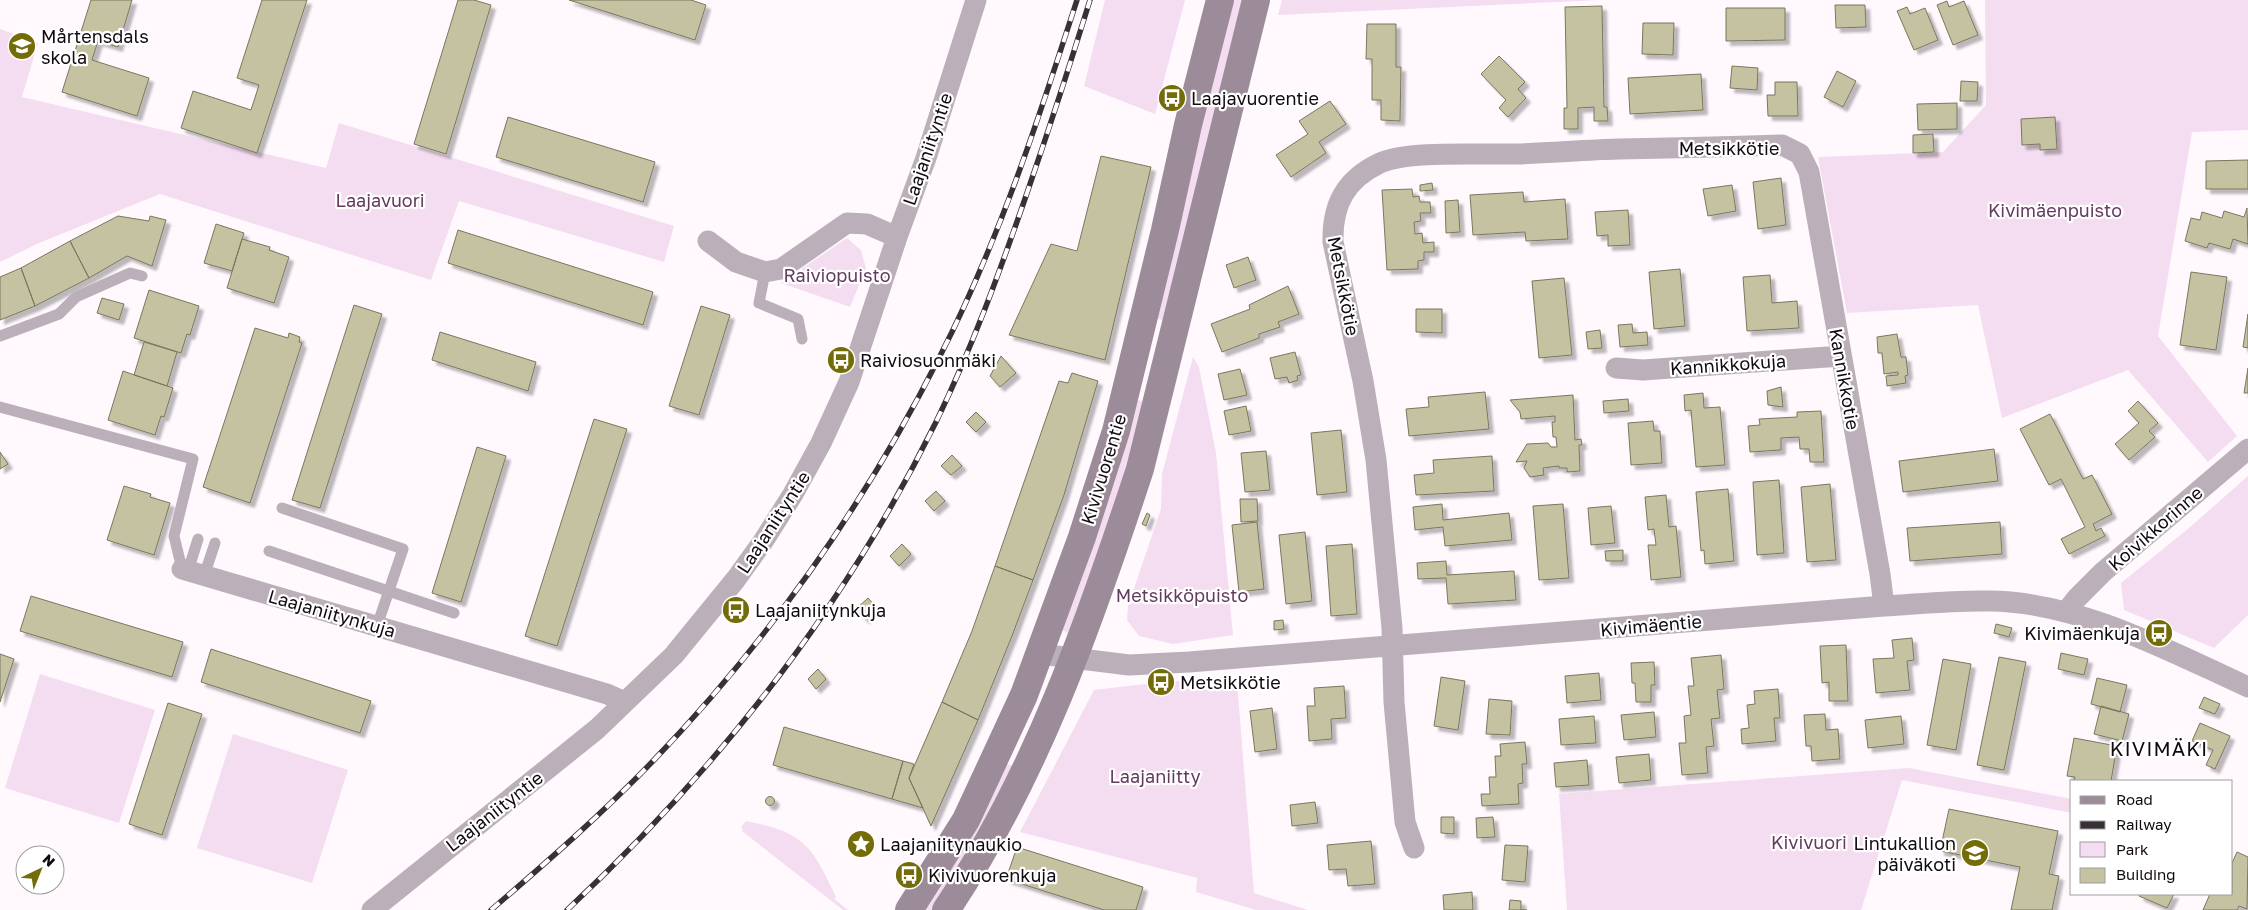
<svg xmlns="http://www.w3.org/2000/svg" width="2248" height="910" viewBox="0 0 2248 910" font-family="'Golos Text',sans-serif">
  <style>
    .green { fill: #f4dcf1 }
    .building { fill: #c4c2a0; stroke: #79775d; filter: url(#shadow) }
    .lines { fill: none; stroke-linecap: round; stroke-linejoin: round }
    .lane { stroke: #bbb0b9; stroke-width: 11 }
    .street { stroke: #bbb0b9; stroke-width: 21 }
    .secondary { stroke: #9c8c99; stroke-width: 28 }
    .rail-casing { stroke: #383037; stroke-width: 5.5 }
    .rail { stroke: #fff; stroke-width: 4; stroke-dasharray: 11; stroke-linecap: butt }
    .labels { text-anchor: middle; dominant-baseline: central; stroke-width: 4.5; stroke-linejoin: round; paint-order: stroke }
    .poi-label { font-size: 18px; fill: #120a11; stroke: #fff; text-anchor: start }
    .street-label { font-size: 18px; fill: #120a11; stroke: #fff }
    .park-label { font-size: 18px; fill: #633b5f; stroke: #fff }
    .quarter-label { font-size: 20px; letter-spacing: 1px; fill: #120a11; stroke: #fff }
  </style>
  <defs>
    <filter id="shadow"><feDropShadow dx="4.5" dy="4.5" stdDeviation="1" flood-color="#0004"/></filter>
  </defs>
  <rect width="100%" height="100%" fill="#fff9fe"/>
  <path class="green" d="M1105,0h80l-30,114 -71,-28z
    M1231,0h14l-79,321 -11,-3z
    M1282,0h317l-321,15z
    M1985,0h263v130l-56,2 -34,204 79,100 -29,26 -80,-92 -126,48 -24,-113 -131,8 -29,-156 125,-5 43,-47z
    M0,29l38,14 -16,54 304,71 13,-45 335,103 -10,36 -205,-61 -28,79 -271,-86 -121,49 -39,19z
    M847,238l14,12 5,18 -16,39 -69,-24z
    M1193,357l6,10 17,86 17,182 -60,9 -34,-8 -12,-16 1,-14 33,-97 1,-35z
    M1136,400l7,1 -22,90 -52,139 -2,3 -7,-5z
    M2248,476v139l-34,33 -90,-38 -3,-27 68,-55z
    M40,674l115,36 -36,113 -114,-35z
    M1177,681l60,1 17,211 54,17h-52l-60,-18 1,-14 -177,-46 74,-142 52,-6c9,6 21,3 31,-3z
    M233,734l115,36 -36,113 -115,-35z
    M1005,764l6,1 2,3 -1,7 -79,135h-12z
    M1909,768l163,31v14l-170,-33 -41,130h-294l-8,-116z
    M746,821c57,11 66,24 90,76l-2,2 14,11h-5l-101,-79 1,-2 -2,-2z"/>
  <path class="building" d="M91,0h41l-14,47 -20,-6 -6,19 57,18 -12,38 -75,-24z
    M262,0h45l-50,153 -76,-25 12,-37 58,19 8,-25 -22,-7z
    M458,0h16l17,5 -45,149 -32,-10z
    M569,0h122l15,5 -11,35z
    M1947,1l2,6 15,-6 14,34 -25,10 -16,-40z
    M1835,5h30l1,22 -30,1z
    M1602,6l2,101h3l1,14h-14v-14l-16,1v21h-14v-21h3l-2,-101z
    M1907,7l3,7 15,-6 13,32 -24,10 -17,-39z
    M1726,8h59v32l-59,1z
    M1643,23h31l-1,32 -31,-1z
    M1367,24h29v43h5l-1,54 -19,-1v-20h-9v-41h-6z
    M1499,56l26,26 -7,7 8,9 -18,19 -9,-9 7,-8 -25,-26z
    M1732,66l26,2 -1,22 -27,-2z
    M1837,71l19,10 -13,26 -19,-10z
    M1701,74l2,36 -73,4 -2,-36z
    M1961,81l17,1 -1,19h-17z
    M1775,82h22l1,34h-30l-1,-21h8z
    M1172,93l3,1 -2,9 -4,-1z
    M1330,101l16,23 -27,18 7,11 -35,24 -15,-22 32,-21 -9,-13z
    M1957,103v26l-39,1 -1,-26z
    M508,117l147,45 -12,40 -147,-45z
    M2055,117l2,32 -17,1v-6l-18,1 -1,-26z
    M1933,134l1,18 -21,1v-18z
    M1101,156l50,11 -46,193 -96,-25 42,-91 26,7z
    M2248,160v29h-42v-28z
    M1781,178l5,47 -28,4 -5,-47z
    M1432,183l1,7 -13,1v-6z
    M1732,185l4,26 -28,5 -5,-27z
    M1412,189l1,8 6,-1 1,6h10l1,11h-11l1,8 -7,1 1,12 7,-1 1,10 11,-1v10h-10v8l-6,1v8l-31,1 -5,-80z
    M1523,192l1,10 41,-3 3,40 -42,2 -1,-9 -52,3 -3,-40z
    M1458,200l2,32 -14,1 -1,-32z
    M2247,208l1,36 -15,-5 -3,10 -21,-6 -2,5 -22,-7 6,-23 9,2 2,-8 20,6 2,-7 20,6z
    M1628,210l2,35 -22,1v-11l-11,1 -2,-24z
    M118,216l31,5 1,-5 16,4 -14,46 -25,-10 -38,22 -19,-37z
    M216,224l28,9 -12,38 -28,-8z
    M458,230l195,62 -10,33 -195,-62z
    M242,239l28,8 -1,3 20,7 -15,46 -47,-15z
    M70,241l19,37 -54,28 -14,-38z
    M1248,257l8,23 -22,8 -8,-23z
    M21,268l14,38 -35,14v-43z
    M1680,269l5,57 -31,3 -5,-57z
    M2191,272l36,5 -11,73 -36,-5z
    M1770,275l2,28 25,-2 2,27 -52,3 -4,-54z
    M1564,278l8,77 -33,3 -7,-77z
    M1288,286l11,28 -21,8 2,5 -21,7v4l-37,14 -11,-28 39,-15 -1,-4z
    M149,290l50,16 -9,29 -3,-1 -6,19 -47,-15z
    M102,298l22,6 -5,16 -22,-7z
    M354,305l28,9 -62,194 -28,-8z
    M701,306l29,9 -31,100 -30,-9z
    M1416,309h26v24l-26,-1z
    M2248,314v34l-5,-1z
    M1632,324l1,9 14,-1 1,13 -28,2 -2,-22z
    M255,328l33,10 1,-5 11,4 -1,5 3,1 -52,160 -47,-16z
    M1600,330l2,18 -14,1 -2,-17z
    M440,332l96,30 -8,29 -96,-31z
    M1897,334l4,23h5l2,18 -3,1 1,7 -19,3 -1,-10 12,-1v-3l-14,2 -2,-21h-4l-1,-16z
    M144,342l33,10 -10,34 -33,-11z
    M1295,352l6,23 -4,1 1,4 -9,3 -2,-6 -12,2 -5,-21z
    M1001,356l15,17 -16,14 -10,-11z
    M2248,368v25h-4z
    M1240,369l7,26 -23,5 -6,-26z
    M123,371l50,17 -9,29 -3,-1 -6,19 -47,-15z
    M1072,373l26,8 -34,114 -31,85 -38,-14 64,-185 9,2z
    M1781,387l2,20 -15,-2 -1,-14z
    M1485,392l4,37 -80,7 -3,-27 23,-2 -1,-10z
    M1703,393l1,15 16,-1 5,58 -29,2 -5,-57 -6,1 -1,-16z
    M1573,395l2,45 6,-1 1,6h-3l1,26 -13,1v-4h-8v-2l-16,2 1,7 -14,2 -6,-9 3,-7 -11,1 11,-18 21,-1 3,4h6l-1,-10h-3l-1,-15h3v-6l-34,3 -1,-7 -10,-12z
    M1628,399l1,12 -25,2 -1,-12z
    M2138,401l20,22 -9,8 6,6 -26,23 -14,-16 24,-21 -11,-12z
    M1246,406l5,25 -22,4 -5,-24z
    M1821,411l3,51h-14l-1,-13h-9l-1,-12 -18,1v12l-31,2 -2,-26 12,-1 -1,-6 38,-2v-5z
    M976,412l10,10 -10,10 -10,-10z
    M2050,414l33,65 9,-4 20,39 -19,10 3,7 5,-3 4,8 -36,18 -8,-15 24,-12 -24,-48 -12,6 -29,-56z
    M594,419l33,10 -70,217 -32,-10z
    M1653,421l1,10h6l2,32 -31,2 -3,-42z
    M1341,430l6,62 -30,3 -6,-62z
    M477,447l29,9 -45,146 -29,-9z
    M1994,449l4,32 -95,11 -4,-31z
    M1266,451l4,39 -25,2 -4,-39z
    M0,452l8,12 -8,5z
    M952,455l10,11 -11,9 -10,-9z
    M1492,456l2,35 -78,4 -2,-20 20,-2 -1,-13z
    M1779,480l5,73 -27,2 -4,-73z
    M1830,484l6,76 -29,2 -6,-75z
    M124,486l27,8 -1,3 20,6 -16,52 -47,-15z
    M1728,489l6,72 -29,3 -1,-14 -3,1 -5,-59z
    M936,491l9,10 -11,10 -9,-10z
    M1666,495l3,32 7,-1 5,51 -30,3 -3,-35h8l-2,-16 -6,1 -3,-33z
    M1240,499h17l1,22 -17,1z
    M1442,504l1,16 66,-7 3,27 -67,6 -2,-19 -28,3 -2,-23z
    M1563,504l6,74 -30,2 -6,-74z
    M1611,506l4,37 -24,2 -3,-37z
    M1147,513l3,2 -4,11 -4,-2z
    M1257,522l7,67 -25,3 -7,-67z
    M2000,522l2,32 -92,7 -3,-33z
    M1305,532l7,69 -26,3 -7,-69z
    M902,544l9,10 -12,12 -9,-10z
    M1352,544l5,70 -26,2 -5,-70z
    M1623,550v11h-17l-1,-10z
    M1446,561l1,14 67,-4 2,29 -68,4 -2,-26 -28,1 -1,-16z
    M995,566l38,14 -21,56 -34,84 -36,-18 30,-71z
    M31,596l152,46 -11,35 -152,-46z
    M868,598l9,10 -12,11 -9,-10z
    M1283,620l1,9 -10,1v-9z
    M1996,624l16,4 -3,9 -15,-4z
    M1912,638l2,22 -7,1 3,29 -34,3 -3,-34 21,-1 -2,-18z
    M1846,645l2,56h-19v-19l-7,1 -2,-37z
    M211,649l160,52 -11,32 -159,-51z
    M2061,653l27,6 -4,16 -26,-6z
    M0,654l14,5 -14,43z
    M1721,655l3,34 -7,1 3,28 -9,1 3,27 -8,1 2,26 -26,2 -3,-32h7l-2,-27 7,-1 -3,-29h6l-3,-28z
    M1999,657l27,5 -22,108 -27,-5z
    M1943,659l28,5 -15,86 -29,-5z
    M1654,662l1,23h-4v17h-15l-1,-19h-3l-1,-20z
    M818,669l8,10 -10,10 -8,-10z
    M1599,673l2,27 -34,3 -2,-27z
    M1441,677l24,4 -7,49 -24,-4z
    M2097,678l30,7 -7,27 -29,-8z
    M1165,680v4l-12,1v-4z
    M1344,686l2,32 -15,1 1,20 -23,2 -2,-35h8l-1,-18z
    M1778,689l2,29h-6l2,23 -34,3 -1,-15 8,-1 -2,-23 8,-1 -1,-13z
    M2204,697l16,7 -5,10 -16,-6z
    M1489,699l23,2 -2,34 -24,-1z
    M942,702l36,18 -47,106 -22,-48z
    M168,703l34,11 -40,121 -33,-11z
    M2101,706l28,8 -7,27 -28,-7z
    M1272,708l5,41 -22,3 -5,-41z
    M1654,712l2,25 -32,3 -3,-25z
    M1825,714l1,16 12,-1 2,30 -28,2 -1,-15h-5l-2,-31z
    M1594,716l2,27 -35,2 -2,-26z
    M1901,716l3,28 -36,4 -3,-28z
    M2200,723l30,13 -15,33 -9,-4 7,-15 -21,-9z
    M784,727l119,34 -11,38 -119,-34z
    M2074,738l43,8 -6,35h-37l1,-4 -8,-1z
    M1525,742l2,22h-5l1,19 -5,1 1,20 -37,2 -1,-12h9l-1,-17h7l-1,-21h6l-1,-12z
    M1649,754l2,26 -32,3 -3,-26z
    M1587,760l2,25 -33,2 -2,-24z
    M903,761l11,3 -5,14 14,30 -31,-9z
    M765.5 801a4.5 4.5 0 1 1 9 0a4.5 4.5 0 1 1-9 0Z
    M1315,802l3,21 -26,3 -2,-21z
    M1949,809l109,22 -9,43 10,2 -7,34h-41l9,-43 -80,-16z
    M1441,817h13v17l-13,-1z
    M1493,817l2,20 -18,1 -1,-20z
    M1371,841l4,43 -27,2 -2,-17 -17,1 -2,-25z
    M1505,845l23,1 -3,36 -23,-2z
    M1017,847l126,40 -7,23h-32l-98,-31z
    M2237,852l11,5 -1,52 -8,-3 -2,4h-34l7,-16h22v-31z
    M906,866l3,2 -6,10 -3,-2z
    M1472,892l1,18h-29l-1,-15z
    M2140,894h34l-7,14 -28,-12z
    M1510,900l11,1v9h6h-18z"/>
  <g class="lines">
    <path class="lane" d="M765,272l-6,31 39,16 4,20
      M0,336l59,-22 17,-17 54,-24 12,3
      M0,407l193,52 -19,77 8,33
      M282,508l121,41 -26,77
      M269,551l185,62
      M188,571l10,-32
      M204,576l11,-33"/>
    <path class="street" d="M708,241l28,21 29,10 16,-3 66,-46 20,1 30,13
      M1616,368l27,2 198,-14
      M182,569l425,125 18,8
      M2066,612l11,-14 26,-26 145,-123
      M1040,654l89,11 60,-3 695,-56c35,-2 71,-6 106,-5 89,1 179,50 258,86
      M1414,848l-9,-26 -11,-120 -2,-74 -16,-168 -13,-79 -30,-139c-1,-38 13,-63 47,-79 28,-13 102,-8 136,-9 34,-1 68,-4 102,-5 55,-1 109,-2 164,-4l18,9 9,18 71,402 4,32
      M372,910l225,-181 77,-74 62,-76 28,-39 29,-46 28,-51 28,-61 48,-145 29,-79 50,-158"/>
    <path class="secondary" d="M909,910l57,-90 58,-125 58,-158 34,-106 49,-201 23,-105 32,-125
      M946,910c90,-133 144,-289 194,-441l116,-469"/>
    <defs>
      <path id="rail" d="M491,910c56,-48 112,-97 163,-150 115,-120 211,-256 286,-404 58,-113 98,-235 137,-356
        M567,910c150,-140 278,-303 369,-488 36,-74 64,-151 91,-229 22,-64 43,-128 63,-193"/>
    </defs>
    <use href="#rail" class="rail-casing"/>
    <use href="#rail" class="rail"/>
  </g>
  <defs>
    <symbol id="school-disc" viewBox="-11 -11 22 22"><circle r="9.5" fill="#736c09" stroke="#fff"/><path d="M0-5L7-2L0 1L-7-2ZM-4 1L0 2.5L4 1V4Q0 6-4 4Z" fill="#fff"/></symbol>
    <symbol id="bus-disc" viewBox="-11 -11 22 22"><circle r="9.5" fill="#736c09" stroke="#fff"/><path d="M-5-6H5V4H4V6H2V4H-2V6H-4V4H-5ZM-3.5-4V0h7V-4ZM-3.5 1.2v1.5H-2V1.2ZM2 1.2v1.5H3.5V1.2Z" fill="#fff"/></symbol>
    <symbol id="sight-disc" viewBox="-11 -11 22 22"><circle r="9.5" fill="#736c09" stroke="#fff"/><path d="M0-6L1.8-2.2L6-1.7L2.9 1.2L3.7 5.4L0 3.3L-3.7 5.4L-2.9 1.2L-6-1.7L-1.8-2.2Z" fill="#fff"/></symbol>
  </defs>
  <g fill-rule="evenodd">
    <use href="#school-disc" x="6" y="30" width="32" height="32"/>
    <use href="#bus-disc" x="1156" y="82" width="32" height="32"/>
    <use href="#bus-disc" x="825" y="344" width="32" height="32"/>
    <use href="#bus-disc" x="720" y="594" width="32" height="32"/>
    <use href="#bus-disc" x="2143" y="617" width="32" height="32"/>
    <use href="#bus-disc" x="1145" y="666" width="32" height="32"/>
    <use href="#sight-disc" x="845" y="828" width="32" height="32"/>
    <use href="#school-disc" x="1959" y="837" width="32" height="32"/>
    <use href="#bus-disc" x="893" y="859" width="32" height="32"/>
  </g>
  <g class="labels">
    <g class="poi-label">
      <text x="41" y="36">Mårtensdals<tspan x="41" dy="21">skola</tspan></text>
      <text x="1191" y="98">Laajavuorentie</text>
      <text x="860" y="360">Raiviosuonmäki</text>
      <text x="755" y="610">Laajaniitynkuja</text>
      <text x="2140" y="633" text-anchor="end">Kivimäenkuja</text>
      <text x="1180" y="682">Metsikkötie</text>
      <text x="1956" y="843" text-anchor="end">Lintukallion<tspan x="1956" dy="21">päiväkoti</tspan></text>
      <text x="880" y="844">Laajaniitynaukio</text>
      <text x="928" y="875">Kivivuorenkuja</text>
    </g>
    <g class="street-label">
      <text x="1729" y="148">Metsikkötie</text>
      <text transform="translate(927 149) rotate(-71)">Laajaniityntie</text>
      <text transform="translate(1344 286) rotate(79)">Metsikkötie</text>
      <text transform="translate(1728 364) rotate(-4)">Kannikkokuja</text>
      <text transform="translate(1845 379) rotate(80)">Kannikkotie</text>
      <text transform="translate(1103 469) rotate(-73)">Kivivuorentie</text>
      <text transform="translate(773 522) rotate(-57)">Laajaniityntie</text>
      <text transform="translate(2155 528) rotate(-41)">Koivikkorinne</text>
      <text transform="translate(332 613) rotate(16)">Laajaniitynkuja</text>
      <text transform="translate(1651 625) rotate(-5)">Kivimäentie</text>
      <text transform="translate(494 811) rotate(-38)">Laajaniityntie</text>
    </g>
    <g class="park-label">
      <text x="380" y="200">Laajavuori</text>
      <text x="2055" y="210">Kivimäenpuisto</text>
      <text x="837" y="275">Raiviopuisto</text>
      <text x="1182" y="595">Metsikköpuisto</text>
      <text x="1155" y="776">Laajaniitty</text>
      <text x="1809" y="842">Kivivuori</text>
    </g>
    <g class="quarter-label">
      <text x="2159" y="748">KIVIMÄKI</text>
    </g>
  </g>
  <rect x="2070" y="780" width="162" height="115" fill="#ffffff" stroke="#a09da0"/>
  <rect x="2080" y="796" width="25" height="8" fill="#9c8c99" stroke="#a09da0"/>
  <text x="2116" y="805" font-size="15" fill="#120a11">Road</text>
  <rect x="2080" y="821" width="25" height="8" fill="#383037" stroke="#a09da0"/>
  <text x="2116" y="830" font-size="15" fill="#120a11">Railway</text>
  <rect x="2080" y="842" width="25" height="15" fill="#f4dcf1" stroke="#a09da0"/>
  <text x="2116" y="855" font-size="15" fill="#120a11">Park</text>
  <rect x="2080" y="868" width="25" height="15" fill="#c4c2a0" stroke="#a09da0"/>
  <text x="2116" y="880" font-size="15" fill="#120a11">Building</text>
  <g transform="translate(40 870) rotate(43)"><circle r="24" fill="#ffffff" stroke="#a09da0"/>
  <path d="M0-4L9 19L0 12L-9 19Z" fill="#736c09"/>
  <text y="-8" font-size="14" font-weight="bold" text-anchor="middle" fill="#120a11">N</text>
  </g>
</svg>
